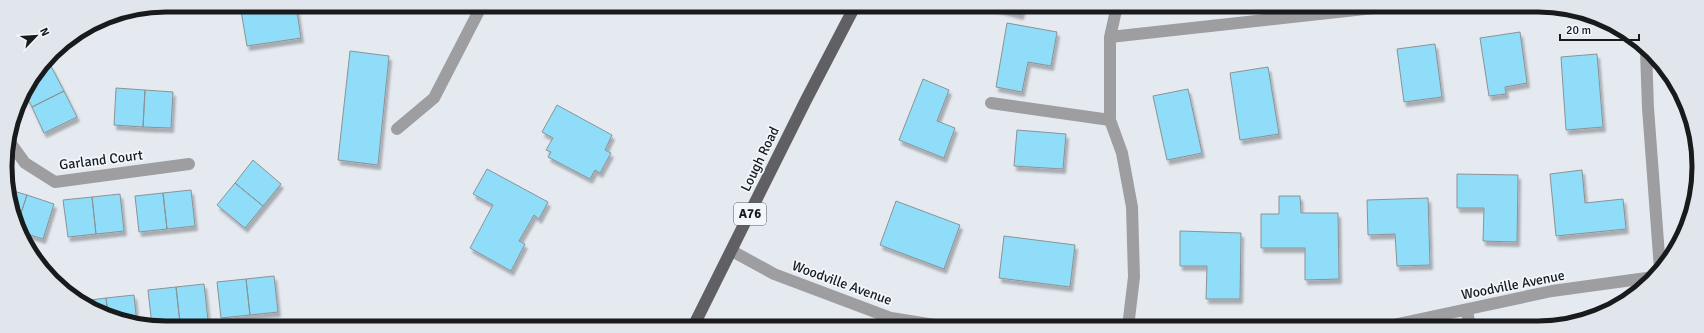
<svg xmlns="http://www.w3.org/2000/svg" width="1704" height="333" viewBox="0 0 1704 333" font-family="Signika,sans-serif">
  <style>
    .building { fill: #8fddf9; stroke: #8b9396; filter: url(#shadow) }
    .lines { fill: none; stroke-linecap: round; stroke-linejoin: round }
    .lane { stroke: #9e9da0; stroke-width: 12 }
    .street { stroke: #9e9da0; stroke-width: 12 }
    .primary { stroke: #605f64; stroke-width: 12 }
    .labels { text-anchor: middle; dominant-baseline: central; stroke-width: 3.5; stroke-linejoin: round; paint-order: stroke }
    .shield { fill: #f2f7fe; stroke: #595c60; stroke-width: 1 }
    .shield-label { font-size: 13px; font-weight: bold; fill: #181a1c }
    .street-label { font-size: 14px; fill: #181a1c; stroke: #f2f7fe }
    .rim { fill: none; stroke: #181a1c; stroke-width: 5 }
  </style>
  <defs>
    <filter id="shadow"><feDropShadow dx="2.5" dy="4.5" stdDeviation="1" flood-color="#0004"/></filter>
  </defs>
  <rect width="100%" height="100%" fill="#e5eaf1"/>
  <path class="building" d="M240,5h56l5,33 -54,8z
    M986,6h37l-2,9z
    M1007,23l50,9 -6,34 -23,-4 -6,30 -26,-5z
    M1520,32l7,51 -22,4 1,7 -17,2 -9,-58z
    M1435,44l7,53 -38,5 -7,-53z
    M350,51l39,5 -11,109 -40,-5z
    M1597,54l6,73 -37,3 -5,-73z
    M51,66l13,25 -32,16 -8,-15 14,-20z
    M1268,67l11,67 -39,6 -10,-67z
    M923,79l26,11 -12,31 18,7 -11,30 -45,-18z
    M116,88l29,2 -2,37 -29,-2z
    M1188,89l14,64 -35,7 -14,-64z
    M145,90l28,2 -2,36 -28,-1z
    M64,91l13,26 -33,16 -12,-26z
    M557,105l55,30 -7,15 6,3 -11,20 -5,-3 -5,9 -42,-22 3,-5 -5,-2 7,-12 -11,-6z
    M1017,130l49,4 -3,35 -49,-3z
    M253,160l28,24 -18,22 -28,-23z
    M487,169l61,33 -9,17 -5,-4 -15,26 6,3 -14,27 -41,-23 23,-43 -20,-11z
    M1582,170l3,33 38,-4 3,30 -70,7 -6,-62z
    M1457,174l61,1 -1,67 -34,-1 1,-33h-27z
    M235,183l28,23 -18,22 -28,-23z
    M10,190l17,5 -10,30 -3,-7z
    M191,190l4,36 -28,3 -4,-36z
    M163,193l4,36 -28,3 -4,-36z
    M120,194l4,37 -28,3 -4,-37z
    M27,195l27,9 -11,35 -22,-7 -4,-7z
    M1279,196h21l1,17h37l1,66 -34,1v-32h-44v-34h18z
    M92,197l4,37 -28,3 -5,-37z
    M1428,198l2,67 -33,1 -2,-32 -27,1 -1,-35z
    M896,201l64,24 -16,44 -64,-24z
    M1180,231l61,2 -1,66h-34l1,-33h-27z
    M1004,236l71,9 -5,42 -71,-9z
    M274,276l4,36 -28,3 -4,-36z
    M246,279l4,36 -29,3 -4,-36z
    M204,284l4,36 -28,3 -4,-36z
    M176,287l4,36 -28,3 -4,-36z
    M134,295l3,29 -29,-9 -2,-17z
    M106,298l2,17 -13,-4 -13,-10z"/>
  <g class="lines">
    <path class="lane" d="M991,103l119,17"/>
    <path class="street" d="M1117,6l-7,31v83l12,33 10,54 2,70 -6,50
      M1110,37l282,-31
      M1646,51l2,57 12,161
      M397,129l37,-31 48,-93
      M9,141l16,22 30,19 134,-18
      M732,251l42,23 117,44 56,9
      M1467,310l3,18
      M1379,328l173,-37 102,-14"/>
    <path class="primary" d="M693,327l113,-227 49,-94"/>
  </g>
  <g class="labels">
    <rect class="shield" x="734" y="203" width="32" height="22" rx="3"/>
    <g class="shield-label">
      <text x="750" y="214">A76</text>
    </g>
    <g class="street-label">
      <text transform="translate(760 159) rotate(-64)">Lough Road</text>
      <text transform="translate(101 160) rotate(-7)">Garland Court</text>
      <text transform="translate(842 283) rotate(20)">Woodville Avenue</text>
      <text transform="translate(1513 285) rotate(-11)">Woodville Avenue</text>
    </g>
  </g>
  <path d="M0 0H1704V333H0ZM166 12H1538A154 154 0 0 1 1692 166V167A154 154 0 0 1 1538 321H166A154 154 0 0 1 12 167V166A154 154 0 0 1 166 12Z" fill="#e1e5ec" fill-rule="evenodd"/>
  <path class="rim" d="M166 12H1538A154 154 0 0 1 1692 166V167A154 154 0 0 1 1538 321H166A154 154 0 0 1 12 167V166A154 154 0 0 1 166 12Z"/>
  <g transform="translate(36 36) rotate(65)" stroke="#f2f7fe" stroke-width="3" paint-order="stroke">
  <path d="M0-3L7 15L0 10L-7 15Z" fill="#181a1c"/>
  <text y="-6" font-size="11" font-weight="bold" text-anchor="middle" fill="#181a1c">N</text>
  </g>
  <path d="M1560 34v6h79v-6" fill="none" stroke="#181a1c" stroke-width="2"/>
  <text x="1566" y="34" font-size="12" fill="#181a1c" stroke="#f2f7fe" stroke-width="3" paint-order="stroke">20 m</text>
</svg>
